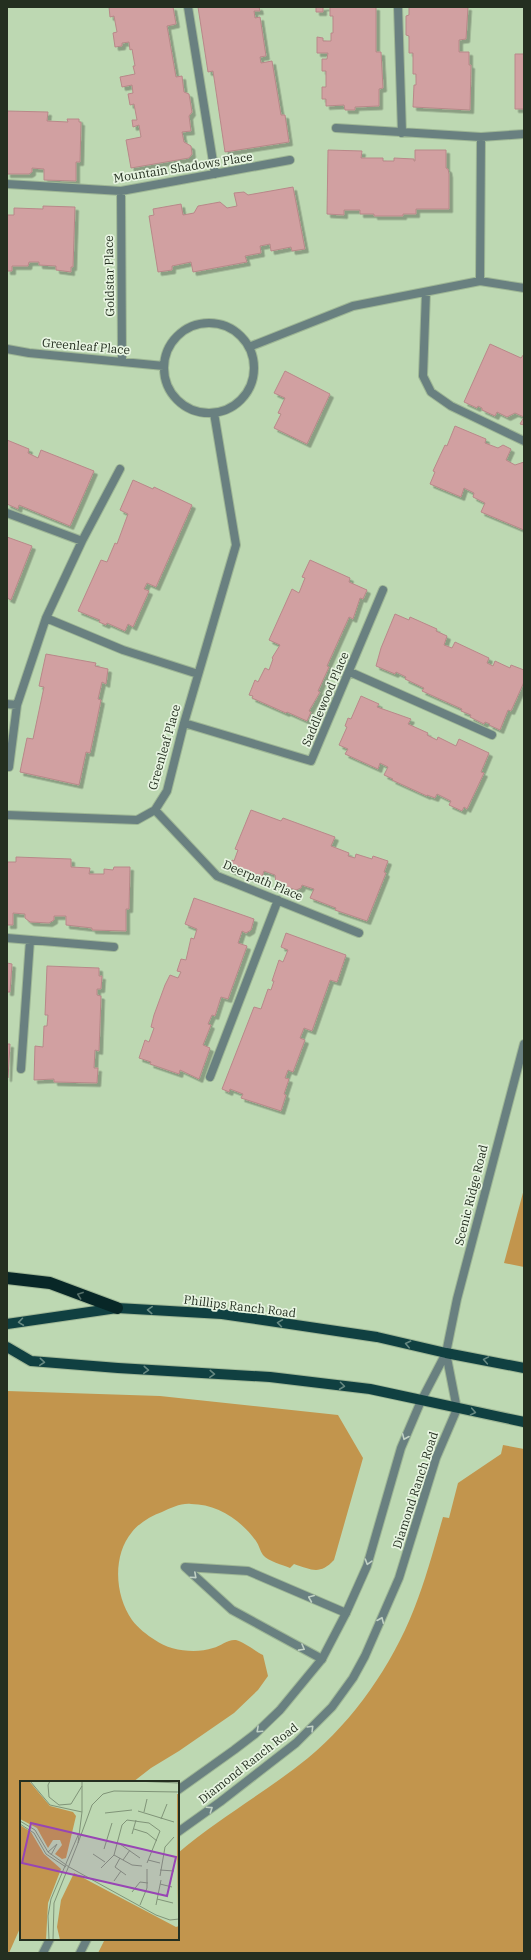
<svg xmlns="http://www.w3.org/2000/svg" width="531" height="1960" viewBox="0 0 531 1960" font-family="'IBM Plex Serif',serif">
  <style>
    .green { fill: #c2954d }
    .building { fill: #d1a0a1; stroke: #b88889; filter: url(#shadow) }
    .lines { fill: none; stroke-linecap: round; stroke-linejoin: round }
    .lane-casing { stroke: #9eb695; stroke-width: 10 }
    .street-casing { stroke: #9eb695; stroke-width: 10 }
    .primary-casing { stroke: #9eb695; stroke-width: 12 }
    .highway-casing { stroke: #9eb695; stroke-width: 14 }
    .lane { stroke: #698080; stroke-width: 8 }
    .street { stroke: #698080; stroke-width: 8 }
    .primary { stroke: #104041; stroke-width: 10 }
    .highway { stroke: #082727; stroke-width: 12 }
    .oneway { stroke: #566f68 }
    .oneway2 { stroke: #668881 }
    .oneway3 { stroke: #c1d1c4 }
    .labels { text-anchor: middle; dominant-baseline: central; stroke-width: 3.5; stroke-linejoin: round; paint-order: stroke }
    .street-label { font-size: 12px; fill: #242f20; stroke: #e7f4e1 }
    .inset-road { fill: none; stroke: #809478; stroke-width: 1 }
    .view { fill: #9845b4; fill-opacity: 0.15; stroke: #9845b4; stroke-width: 2 }
    .inset-edge { fill: none; stroke: #242f20; stroke-width: 2 }
  </style>
  <defs>
    <filter id="shadow"><feDropShadow dx="3.5" dy="3.5" stdDeviation="0" flood-color="#0004"/></filter>
  </defs>
  <rect width="100%" height="100%" fill="#bdd8b2"/>
  <path class="green" d="M524,1189v78l-20,-4z
    M7,1391l153,5 178,19 25,43 -29,102c-14,15 -22,10 -40,4l-4,4c-7,-3 -22,-7 -27,-13 -3,-4 -4,-10 -7,-14 -15,-21 -39,-37 -65,-37 -10,-1 -20,4 -29,8 -11,4 -23,11 -30,20 -20,24 -17,64 0,88 6,8 15,15 23,20 15,11 41,14 58,8 8,-2 15,-9 23,-8 8,2 19,11 27,15l5,21 -10,14 -24,23 -55,38 -28,17 -18,14h-112v144l-12,27h-2z
    M503,1445l21,4v504h-426l7,-14h73v-86c41,-35 88,-61 130,-95 46,-38 84,-93 106,-149 12,-30 20,-61 29,-92l6,1 9,-35 43,-29z"/>
  <path class="building" d="M109,7h64l3,17 -9,2 9,51 6,-1 2,16 5,2 3,18 -3,4 2,15 -9,1 2,10 7,4 1,8 -3,4 -58,10 -5,-28 15,-3 -2,-12 -6,2 -1,-7h5l-3,-16 -4,1 -2,-11 5,-1 -1,-8 -10,2 -2,-10 15,-3 -2,-8h2l-3,-17 -2,1 -1,-8 -7,1v3l-7,1 -2,-14 4,-1 -3,-16 -4,1z
    M198,7h61l1,4h-6l1,7 5,-1 6,39 -6,1 1,6 11,-2 9,54h4l4,27 -64,10 -12,-81 -5,1z
    M316,7h60v45h5l2,36 -4,1v17l-24,1v3h-10l-1,-5 -18,1v-7h-4v-12h4v-16h-4v-12h5l1,-6h-11v-16l6,1v3h8v-8h2v-17h-3v-9h-7v5h-7z
    M409,7h59l-2,32 -7,1v12h10v13h2l-1,45 -57,-3 1,-22h2v-11h-3v-21h-4v-17l-3,-1v-19l3,-1z
    M515,54h9v55h-9z
    M7,111l41,1 -1,9 21,1 -1,-3h12v3h2l-1,40h-4v19l-32,-1v-11l-12,-1v4l-3,2h-22z
    M328,150l34,1 -1,7h22v3h11v-3l20,1v2h1v-11h31v18l2,1 1,5v35h-33v5h-13v2h-29v-2h-14v-4h-16v5l-17,-1z
    M293,187l12,62 -13,2 -1,-4 -20,4 -1,-7 -10,2 1,7 -16,3 2,6 -54,10 -2,-10 -19,4v4l-14,2 -9,-56 5,-1 -1,-6 28,-5 2,11 11,-2 4,-7 22,-4 7,6 10,-2 -3,-13 10,-1 4,3z
    M43,206l32,1 -2,60h-2v5l-15,-2v-4l-17,-1v-3h-10l-1,4h-16v5h-5v-56h7v-7l29,1z
    M490,344l31,14 3,-4v71l-4,-1 4,-7 -9,-4 -8,4 -10,-5 -2,4 -13,-6v-2l-4,-2 -1,2 -13,-6z
    M285,371l45,23 -23,50 -33,-16 7,-14 -3,-1 7,-15 -11,-5z
    M455,426l31,13 -1,4 13,5 5,-3 8,4 -5,11 9,5 9,-3v68l-43,-18 4,-9 -12,-6 1,-4 -10,-5 -3,9 -31,-13 5,-12 -2,-1 12,-26 2,1z
    M7,440l22,9 -1,4 10,5 3,-8 53,21 -24,55 -51,-21 -1,4 -11,-5z
    M133,480l20,9 1,-2 38,18 -36,82 -9,-4 -3,6 5,2 -16,36 -5,-3 -3,7 -18,-8 -1,2 -7,-3 1,-2 -22,-9 23,-51 6,2 8,-19 2,1 11,-30 -8,-4z
    M7,537l25,9 -21,54 -4,-2z
    M310,560l40,18 -1,4 18,8 -4,9 -3,-1 -7,21 -4,-2 -22,49 2,1 -11,24 2,1 -11,19 2,1 -4,9 -20,-9 -1,1 -34,-15 1,-2 -4,-1 6,-15 3,2 7,-14 4,2 4,-11 -1,-1 8,-13 -11,-5 23,-51 7,4 6,-15 -3,-1z
    M395,614l14,6 1,-3 27,12 -1,2 11,5 -3,9 8,3 3,-6 34,16 -2,5 6,3 2,-5 15,7 1,-3 13,5v12l-13,29 -3,-1 -8,20 -11,-5 1,-1 -5,-2 -1,2 -14,-7 1,-2 -10,-4 1,-2 -40,-18 2,-3 -19,-9 1,-2 -10,-5 -1,2 -19,-8 5,-18z
    M46,654l50,9 -1,3 13,3 -2,15 -4,-2 -4,17 3,1 -11,53 -4,-1 -7,33 -59,-13 7,-34 6,1 11,-52 -5,-1z
    M361,696l18,8 -2,3 34,12 -3,5 20,9 -1,2 10,5 1,-3 18,9 3,-7 30,14 -8,19 3,1 -17,36 -3,-2 -2,4 -13,-6 2,-4 -14,-7 -2,4 -8,-3v1l-35,-16 1,-1 -9,-4 4,-8 -8,-4 -2,6 -33,-15 3,-5 -9,-4 8,-18 -2,-1 3,-8 3,1z
    M251,810l30,11 2,-3 52,19 -4,9 18,7 -1,3 7,2 1,-4 16,5 1,-3 15,5 -4,11 2,1 -19,48 -32,-11 1,-2 -26,-10 4,-9 -12,-4 -1,3 -5,2 -20,-7 -1,-8 -11,-4 -4,11 -31,-12 3,-10 2,1 4,-11 -3,-1z
    M16,857l55,2v8l19,1 -1,6h15v-5l9,1 1,-3h16l-1,42h-3v22l-34,-1v-2l-26,-3v-9h-12v4l-5,3 -19,-1 -5,-4v-4l-12,-1v12h-6v-63h9z
    M194,898l60,21 -3,11 -5,3 -4,-2 -4,12 9,3 -19,53 -7,-2 -6,19 -3,-1 -4,9 3,1 -8,20 7,3 -11,31 -19,-9 -1,4 -29,-10 1,-2 -12,-4 6,-18 4,2 5,-14 -3,-1 3,-12 11,-30 5,-10 8,3 3,-6 -4,-1 4,-12 5,1 5,-22 3,1 3,-10 -12,-5z
    M286,933l60,22 -9,27 -7,-2 -18,51 -8,-3 -4,10 5,2 -12,32 -5,-2 -3,8 4,1 -5,15 2,1 -5,16 -40,-13 2,-4 -13,-5 -1,3 -7,-3 32,-82 7,2 7,-20 3,1 3,-9h-2l7,-21 4,2 5,-12 -7,-3z
    M7,963l5,1 -2,28h-3z
    M47,966l52,2v8h3l-1,13h-4v6l4,1 -2,55 -4,-1 -1,18h4l-1,15 -43,-1v-3l-20,1 1,-34 8,1 1,-21h3l1,-11h-3z
    M7,1044h3l-2,34h-1z"/>
  <g class="lines">
    <defs>
      <path id="lane" d="M322,1659l-90,-49 -47,-43 63,4 98,42"/>
      <path id="street" d="M188,7l27,167
        M398,7l4,126
        M336,128l145,9 43,-3
        M7,184l114,7 169,-31
        M121,191l1,170
        M480,281l1,-144
        M426,292l-3,84 8,16 20,14 73,35
        M164 368a45 45 0 1 1 90 0a45 45 0 1 1-90 0Z
        M249,347l104,-41 127,-25 44,7
        M7,349l22,4 135,13
        M7,513l75,28
        M46,618l77,32 75,24
        M350,672l142,63
        M7,704l10,1
        M184,723l127,38 72,-171
        M9,767l8,-62 29,-87 36,-77 38,-72
        M155,810l62,66 142,57
        M7,815l130,5 18,-10 12,-19 17,-68 52,-178 -22,-132
        M7,938l107,9
        M21,1069l9,-129
        M210,1077l68,-177
        M178,1790l56,-40 21,-16 25,-24 42,-51 24,-46 21,-47 34,-118 20,-47 25,-48 11,-54 67,-255
        M178,1832l42,-30 76,-59 36,-36 21,-29 12,-22 34,-78 37,-120 21,-49 -11,-56
        M43,1953l7,-14
        M80,1953l7,-14"/>
      <path id="primary" d="M7,1324l110,-16 105,6 155,23 69,16 78,15
        M7,1347l24,14 87,7 152,9 100,12 154,33"/>
      <path id="highway" d="M7,1278l43,5 67,25"/>
    </defs>
    <use href="#lane" class="lane-casing"/>
    <use href="#street" class="street-casing"/>
    <use href="#primary" class="primary-casing"/>
    <use href="#highway" class="highway-casing"/>
    <use href="#lane" class="lane"/>
    <use href="#street" class="street"/>
    <use href="#primary" class="primary"/>
    <use href="#highway" class="highway"/>
  </g>
  <defs><path id="oneway-chevron" d="M-2-3.5L2.5 0L-2 3.5" fill="none" stroke-width="1.6" stroke-linecap="round" stroke-linejoin="round"/></defs>
  <use class="oneway" href="#oneway-chevron" transform="translate(80 1295) rotate(-160)"/>
  <g class="oneway2">
    <use href="#oneway-chevron" transform="translate(150 1310) rotate(-177)"/>
    <use href="#oneway-chevron" transform="translate(21 1322) rotate(172)"/>
    <use href="#oneway-chevron" transform="translate(280 1323) rotate(-172)"/>
    <use href="#oneway-chevron" transform="translate(408 1344) rotate(-167)"/>
    <use href="#oneway-chevron" transform="translate(486 1360) rotate(-170)"/>
    <use href="#oneway-chevron" transform="translate(42 1362) rotate(5)"/>
    <use href="#oneway-chevron" transform="translate(146 1370) rotate(4)"/>
    <use href="#oneway-chevron" transform="translate(212 1374) rotate(3)"/>
    <use href="#oneway-chevron" transform="translate(342 1386) rotate(7)"/>
    <use href="#oneway-chevron" transform="translate(473 1412) rotate(11)"/>
  </g>
  <g class="oneway3">
    <use href="#oneway-chevron" transform="translate(405 1437) rotate(113)"/>
    <use href="#oneway-chevron" transform="translate(368 1562) rotate(107)"/>
    <use href="#oneway-chevron" transform="translate(194 1576) rotate(42)"/>
    <use href="#oneway-chevron" transform="translate(311 1598) rotate(-157)"/>
    <use href="#oneway-chevron" transform="translate(381 1620) rotate(-67)"/>
    <use href="#oneway-chevron" transform="translate(302 1648) rotate(29)"/>
    <use href="#oneway-chevron" transform="translate(311 1728) rotate(-45)"/>
    <use href="#oneway-chevron" transform="translate(259 1730) rotate(137)"/>
    <use href="#oneway-chevron" transform="translate(210 1809) rotate(-34)"/>
  </g>
  <g class="labels">
    <g class="street-label">
      <text transform="translate(183 167) rotate(-9)">Mountain Shadows Place</text>
      <text transform="translate(109 276) rotate(-91)">Goldstar Place</text>
      <text transform="translate(86 346) rotate(5)">Greenleaf Place</text>
      <text transform="translate(325 699) rotate(-67)">Saddlewood Place</text>
      <text transform="translate(164 747) rotate(-74)">Greenleaf Place</text>
      <text transform="translate(263 880) rotate(23)">Deerpath Place</text>
      <text transform="translate(471 1195) rotate(-76)">Scenic Ridge Road</text>
      <text transform="translate(240 1306) rotate(7)">Phillips Ranch Road</text>
      <text transform="translate(415 1490) rotate(-72)">Diamond Ranch Road</text>
      <text transform="translate(248 1763) rotate(-38)">Diamond Ranch Road</text>
    </g>
  </g>
  <g transform="translate(20 1781)">
    <rect width="159" height="159" fill="#bdd8b2"/>
    <path d="M0,0h9l21,25 23,6 3,4 -10,42 -4,1 -7,-5 7,-9 -2,-5h-7l-5,8 -11,-20 -17,-9zM157,13h2l-2,124zM0,44l11,7 13,22 17,15 -13,34 -2,37h-26zM54,92l102,54 3,-1v14h-119l-3,-13 4,-27z" fill="#c2954d"/>
    <path class="inset-road" d="M10,0l20,24 32,7M30,0l-2,4 1,12 10,8 12,-1 11,-18M115,0l44,2M118,30l36,11M124,31l3,-13M85,32l27,-3M141,38l6,-15M0,40l15,9 13,22 21,15 87,48 14,5 9,-1M0,43l14,9 12,21 20,13M114,48l13,4 10,8M112,53l4,-14M58,62l14,-38 11,-11 11,-3 65,1M100,63l20,14M84,68l8,-26M28,71l9,-8 -6,11M73,73l12,8M100,77l-5,9 11,8M103,79l7,-10M128,79l12,3M122,85l-10,-1 -18,-10 8,-30 5,-5 22,3 11,8 -13,32M81,87l13,-13M140,89l14,1M140,95l5,-29 9,-10M94,100l7,-10M140,103l12,3M112,111l8,-10 8,1M137,118l16,4M120,124l7,-17v-19M136,124l5,-25M29,159l-1,-24 3,-17 28,-66M33,159l1,-37 24,-60 4,-31v-31"/>
    <path class="view" d="M11,42l145,34 -9,39 -145,-33z"/>
    <rect width="159" height="159" class="inset-edge"/>
  </g>
  <rect width="531" height="1960" fill="none" stroke="#242f20" stroke-width="16"/>
</svg>
